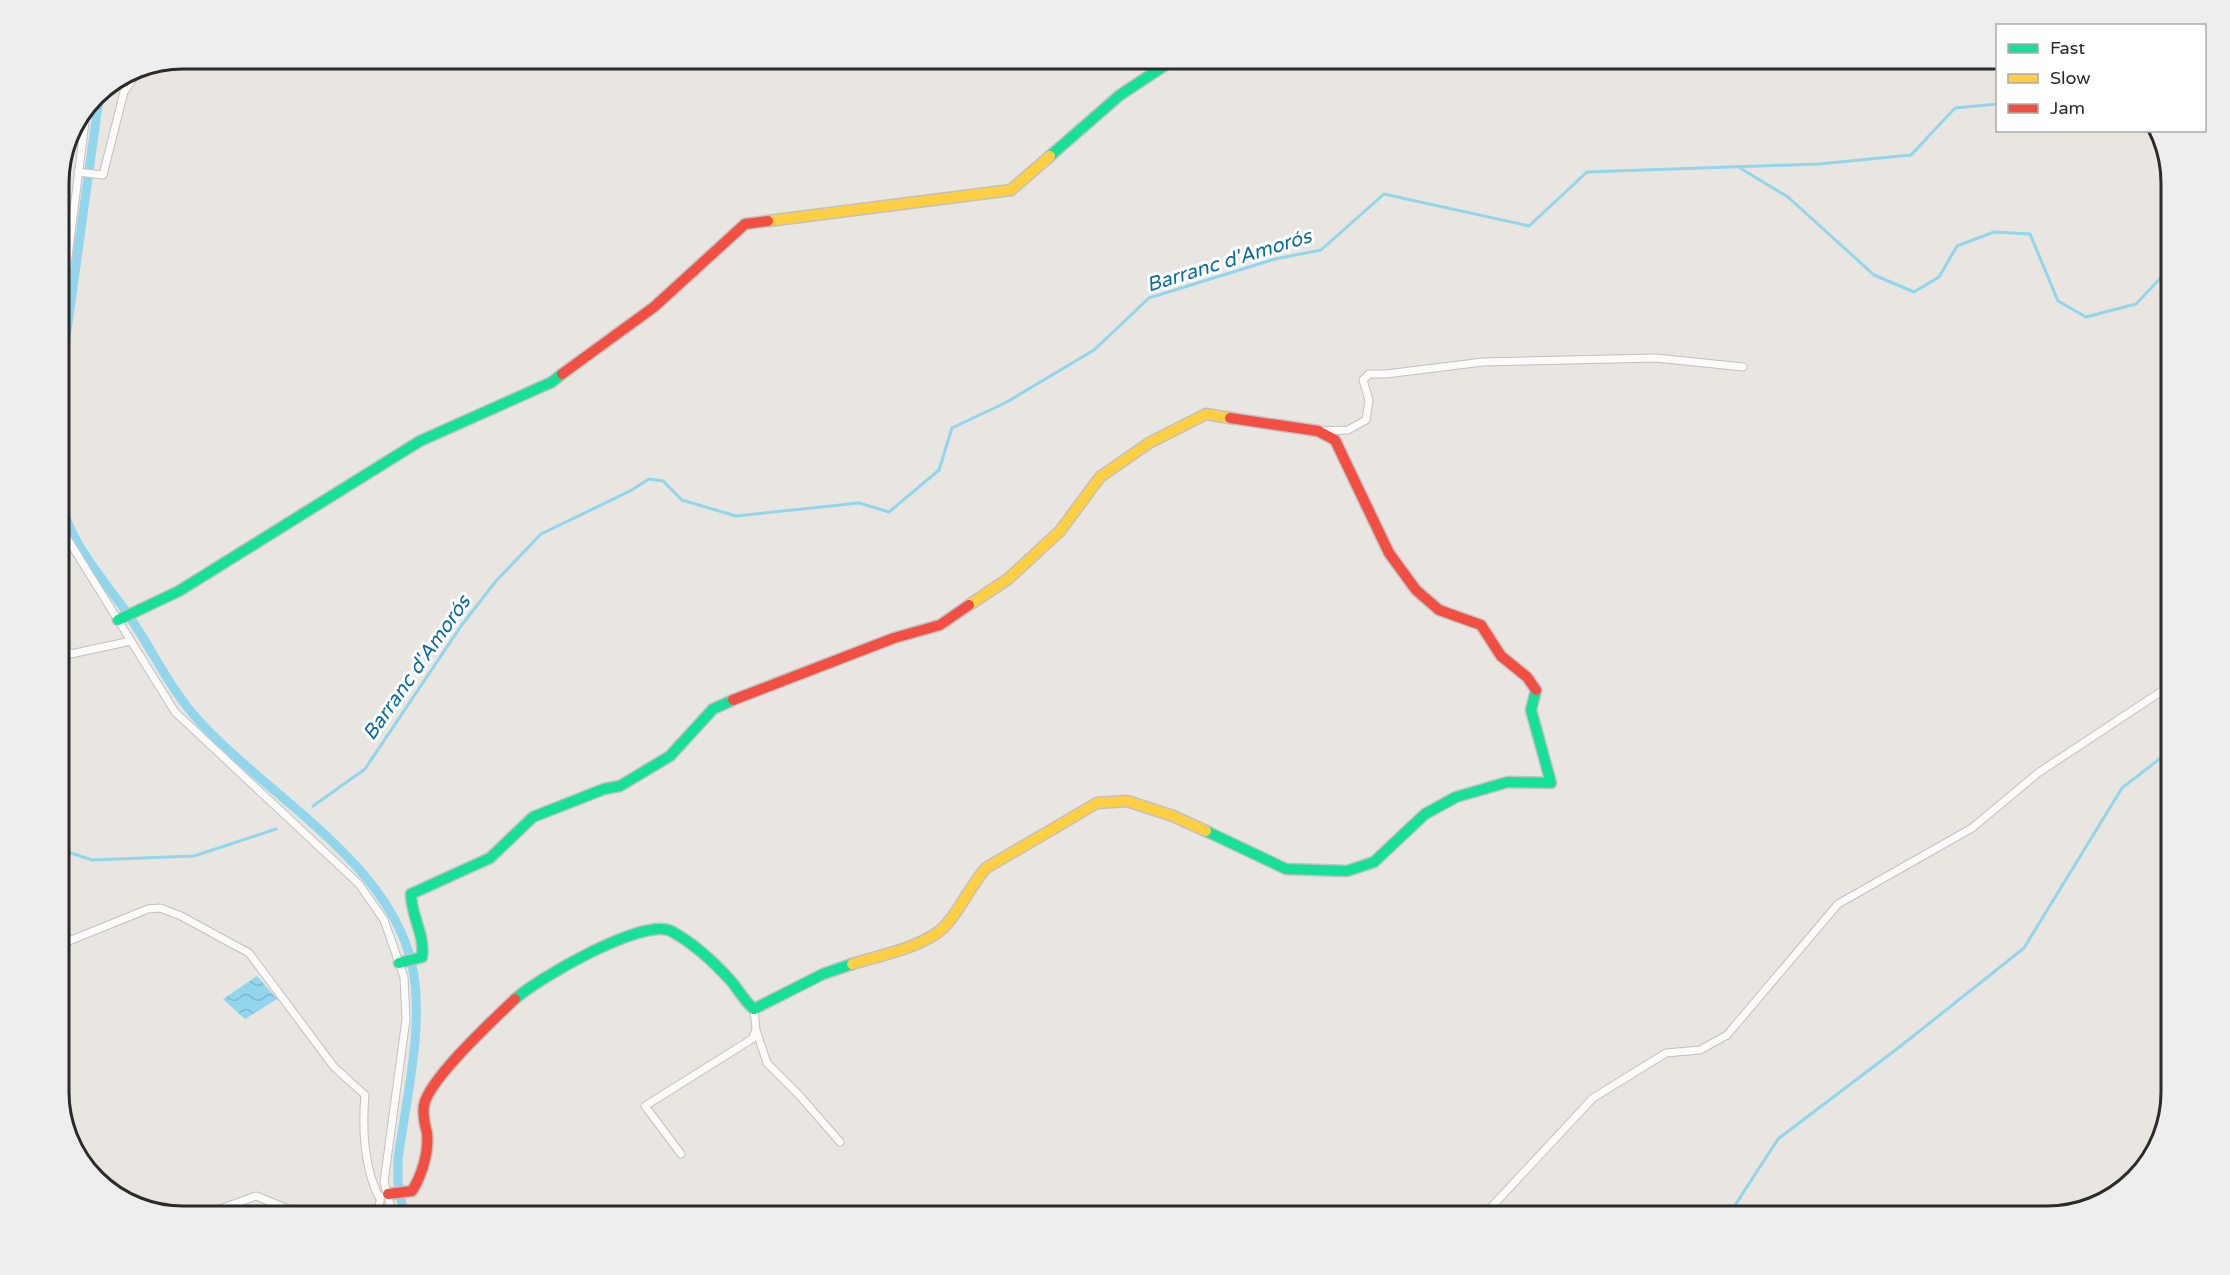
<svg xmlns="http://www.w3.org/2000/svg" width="2230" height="1275" viewBox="0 0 2230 1275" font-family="'Varela Round',sans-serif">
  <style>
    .water { fill: url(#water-waves) }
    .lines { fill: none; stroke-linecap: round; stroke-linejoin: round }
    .stream { stroke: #91d6ed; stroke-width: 3 }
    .canal { stroke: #91d6ed; stroke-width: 9 }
    .street-casing { stroke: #c2c1c2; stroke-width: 9 }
    .fast-casing { stroke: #c2c1c2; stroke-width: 13 }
    .slow-casing { stroke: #c2c1c2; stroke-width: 13 }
    .jam-casing { stroke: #c2c1c2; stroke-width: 13 }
    .street { stroke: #fcfbfa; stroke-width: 7 }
    .fast { stroke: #16e098; stroke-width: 10 }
    .slow { stroke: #ffcf43; stroke-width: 10 }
    .jam { stroke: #f24e42; stroke-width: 10 }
    .labels { text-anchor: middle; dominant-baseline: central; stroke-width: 6; stroke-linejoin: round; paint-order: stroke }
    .water-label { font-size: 20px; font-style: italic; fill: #086ca1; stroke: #fff }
    .rim { fill: none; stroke: #2b2b2b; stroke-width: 3 }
  </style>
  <defs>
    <pattern id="water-waves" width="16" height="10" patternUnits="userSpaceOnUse" patternTransform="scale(1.5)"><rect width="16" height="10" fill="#91d6ed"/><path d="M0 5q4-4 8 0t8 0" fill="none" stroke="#7db8cb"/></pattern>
  </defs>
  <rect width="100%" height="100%" fill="#e9e5e0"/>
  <path class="water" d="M257,976l20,23 -32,20 -22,-20z"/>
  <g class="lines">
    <path class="stream" d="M1740,168l48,29 86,78 40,17 25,-15 18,-31 37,-14 36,2 28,67 28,16 50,-13 35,-37
      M313,806l52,-37 96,-143 35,-45 45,-47 89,-43 19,-12 14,2 19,19 54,16 123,-13 30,9 50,-42 13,-42 55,-26 87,-52 55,-52 126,-39 46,-9 63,-56 145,32 58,-54 232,-8 92,-9 44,-47 43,-4
      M59,849l33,11 102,-4 82,-27
      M1728,1216l50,-77 124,-94 122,-97 98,-160 49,-38"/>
    <path class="canal" d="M59,389l41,-298
      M59,493c8,46 40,81 66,117 27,38 44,79 76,113 68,74 189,140 211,242 13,58 -6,135 -14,194v23l6,34"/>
    <defs>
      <path id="street" d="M78,172l25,3 21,-83 17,-25
        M59,328l28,-222
        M1318,431l30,-1 18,-10 3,-20 -6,-20 6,-6h17l97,-12 173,-4 87,9
        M59,525l116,187 184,172 25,36 20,57 2,42 -22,163 9,34
        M59,642l12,12 60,-13
        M59,945l89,-36 12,-1 21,8 68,37 85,114 31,28c-3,33 -1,75 15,104
        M756,1030l11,33 32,32 41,47
        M681,1154l-36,-48 107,-67 4,-9 -2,-21
        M210,1216l7,-6 39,-14 50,20
        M377,1216l4,-20
        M1483,1216l110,-118 73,-45 34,-3 27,-15 111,-131 134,-76 66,-55 133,-88"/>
      <path id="fast" d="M1050,156l70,-61 56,-37
        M118,620l61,-29 241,-150 132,-59 10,-8
        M1206,831l80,38 61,2 27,-9 51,-48 31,-17 52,-15 43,1 -20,-73 5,-20
        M399,963l23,-6c3,-23 -11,-41 -11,-63l79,-36 43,-41 71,-28 16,-3 50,-30 43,-47 20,-9
        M515,999c22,-20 128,-82 156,-68 22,12 43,31 60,50 8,9 13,20 23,28l69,-35 29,-10"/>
      <path id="slow" d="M768,221l243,-31 39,-34
        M969,605l39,-26 52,-48 40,-54 49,-34 57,-29 24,4
        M852,964c26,-8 71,-17 91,-36 15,-14 27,-42 43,-60l111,-65 30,-2 46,15 33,15"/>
      <path id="jam" d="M562,374l92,-67 91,-83 23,-3
        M1230,418l88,13 17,9 54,113 27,37 23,20 42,15 20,31 26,21 9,13
        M733,700l161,-62 46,-13 29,-20
        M388,1194l24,-3c10,-16 17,-39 15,-58 -2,-9 -5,-18 -3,-28 5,-26 70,-86 91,-106"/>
    </defs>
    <use href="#street" class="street-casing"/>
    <use href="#fast" class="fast-casing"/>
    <use href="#slow" class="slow-casing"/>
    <use href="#jam" class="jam-casing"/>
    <use href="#street" class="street"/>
    <use href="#fast" class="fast"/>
    <use href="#slow" class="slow"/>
    <use href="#jam" class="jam"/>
  </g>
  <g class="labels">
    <g class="water-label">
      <text transform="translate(1229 261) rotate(-17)">Barranc d'Amorós</text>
      <text transform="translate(417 668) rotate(-55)">Barranc d'Amorós</text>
    </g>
  </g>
  <path d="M0 0H2230V1275H0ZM183 69H2047A114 114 0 0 1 2161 183V1092A114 114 0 0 1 2047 1206H183A114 114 0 0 1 69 1092V183A114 114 0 0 1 183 69Z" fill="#eee" fill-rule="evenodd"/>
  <path class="rim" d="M183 69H2047A114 114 0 0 1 2161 183V1092A114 114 0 0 1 2047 1206H183A114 114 0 0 1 69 1092V183A114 114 0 0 1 183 69Z"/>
  <rect x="1996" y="24" width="210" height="108" fill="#ffffff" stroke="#aaaaaa" stroke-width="1.5"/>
  <rect x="2008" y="44" width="30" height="9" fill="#16e098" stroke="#aaaaaa" stroke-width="1.5"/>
  <text x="2050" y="54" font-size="18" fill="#2b2b2b">Fast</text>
  <rect x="2008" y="74" width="30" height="9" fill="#ffcf43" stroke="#aaaaaa" stroke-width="1.5"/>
  <text x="2050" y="84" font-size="18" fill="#2b2b2b">Slow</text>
  <rect x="2008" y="104" width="30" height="9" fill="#f24e42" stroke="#aaaaaa" stroke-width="1.5"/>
  <text x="2050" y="114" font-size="18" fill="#2b2b2b">Jam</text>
</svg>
